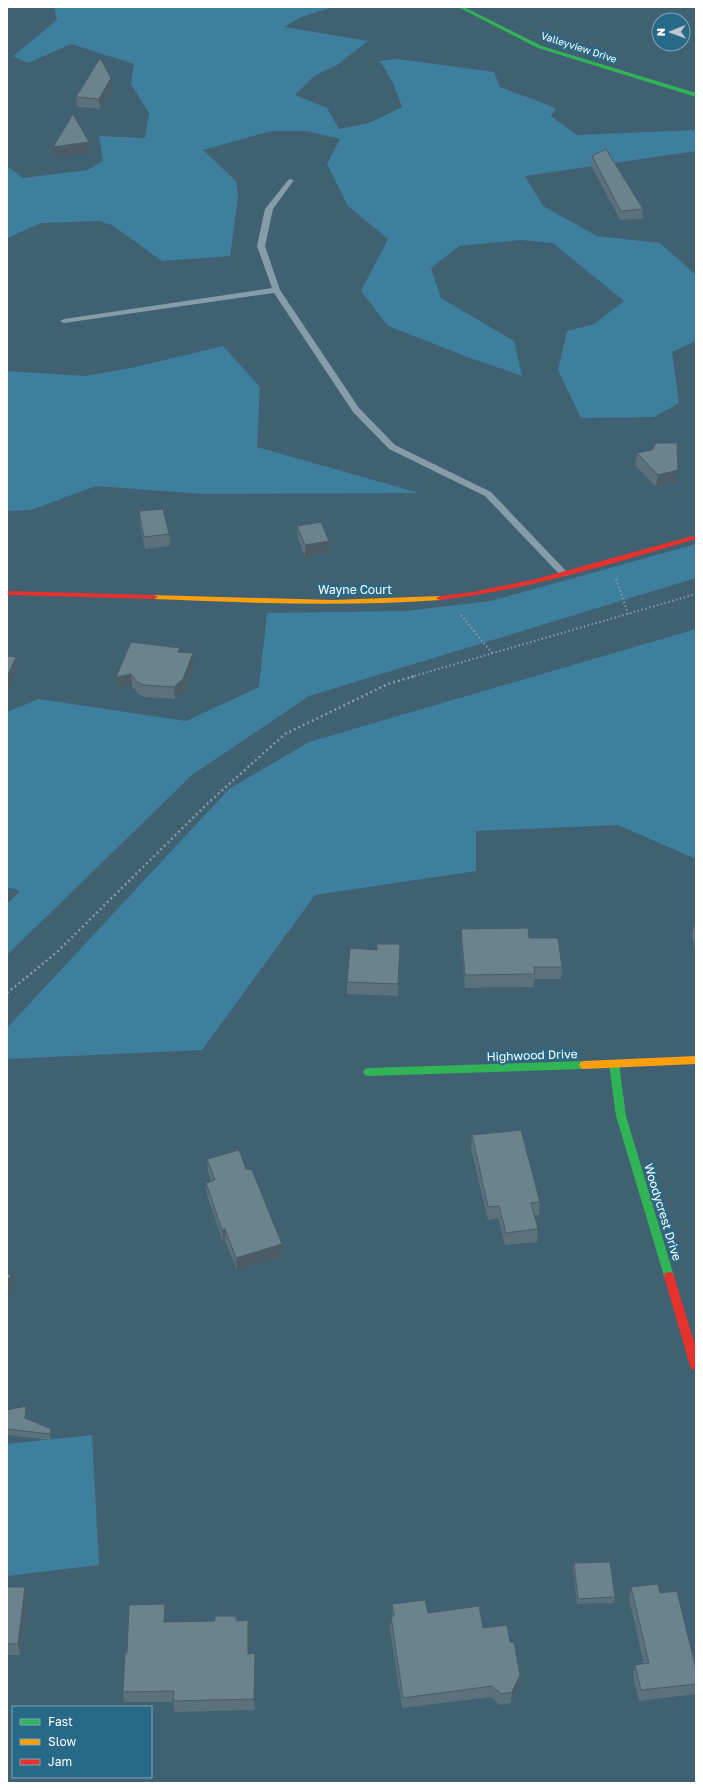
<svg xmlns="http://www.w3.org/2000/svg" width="703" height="1790" viewBox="0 0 703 1790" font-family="'Golos Text',sans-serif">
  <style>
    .green { fill: #3e7f9d }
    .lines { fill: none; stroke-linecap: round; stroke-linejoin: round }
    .path-far1 { stroke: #869ca8; stroke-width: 2; stroke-dasharray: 1.5 2.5; stroke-linecap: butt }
    .path { stroke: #869ca8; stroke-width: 2.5; stroke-dasharray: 2 3; stroke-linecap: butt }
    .lane { fill: #869ca8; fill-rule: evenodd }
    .fast { fill: #30b455; fill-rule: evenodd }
    .slow { fill: #ff9f0a; fill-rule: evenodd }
    .jam { fill: #e5322d; fill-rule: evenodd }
    .wall { fill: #5b717b }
    .shaded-wall { fill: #4a5c64 }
    .building { fill: #6a838f; stroke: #4a5c64 }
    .labels { text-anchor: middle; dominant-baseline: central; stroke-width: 4; stroke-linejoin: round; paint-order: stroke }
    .far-street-label { font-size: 10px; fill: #fff; stroke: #296988 }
    .street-label { font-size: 12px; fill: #fff; stroke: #296988 }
  </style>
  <rect width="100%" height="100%" fill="#3f6172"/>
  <path class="green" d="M54,7h279l-32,10 -17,10 84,14 -31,24 -23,11 -19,19 32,13 12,21 30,-6 33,-16 -9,-24 -13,-22 18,-2 96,13 6,15 56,21 -5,8 26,19 119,-5v21l-171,25 18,30 54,30 63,7 36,32v66l-24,11 7,51 -25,14 -73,1 -23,-48 9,-39 27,-7 30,-23 -71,-58 -32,-3 -62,6 -28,22 10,30 73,43 8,35 -49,-17 -85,-33 -27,-35 27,-52 -40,-33 -21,-42 13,-25 -33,-8h-36l-68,19 33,31 2,16 -8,59 -68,5 -50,-36 -12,-4 -59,2 -34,15v-72l16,12 65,-8 15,-9 -4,-25 46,2 4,-25 -18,-29 3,-20 -63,-20 -43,19 -15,-7 44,-36z
    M223,346l37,41 -3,60 162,46 -216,1 -107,-8 -65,24 -24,1v-140l78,5 51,-9z
    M696,544v34l-387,118 -117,79 -185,180v-51l13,-13 -13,-4v-175l32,-13 147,22 73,-34 8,-74 139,-2 85,-10z
    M696,629v230l-78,-34 -142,6v40l-161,24 -113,155 -195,9v-31l222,-239 80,-47z
    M92,1435l7,130 -92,11v-132z"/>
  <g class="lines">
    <path class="path-far1" d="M616,579l12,35
      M461,615l31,38
      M411,677l285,-83"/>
    <path class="path" d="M7,993l49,-40 152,-150 77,-69 103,-50 27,-8"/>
    <path class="lane" d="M289,179l5,1 -21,29 -8,37 15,44 79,118 36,37 96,47 76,80 2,2 -2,2h-6l-76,-80 -96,-47 -36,-37 -79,-119 -210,30 -4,-2 4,-2 208,-31 -15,-42 8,-37z"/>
    <path class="fast" d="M458,7h6l78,39 154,47v4l-158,-49z
      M614,1060l3,1 2,3 7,52 48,160 -1,3 -4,1 -4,-1 -1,-3 -48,-160 -7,-52 2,-3z
      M584,1061l3,1 2,3 -2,3 -3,1 -216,7 -3,-1 -2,-3 2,-3 3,-1z"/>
    <path class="slow" d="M151,595l182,5 107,-4 4,2 -4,2c-95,7 -191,3 -286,-1h-3z
      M696,1056v8l-112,5 -3,-1 -2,-3 2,-3 3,-1z"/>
    <path class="jam" d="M696,535v4c-85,25 -168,51 -256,61l-4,-2 4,-2 32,-4 64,-13z
      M7,591l147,4 4,2 -4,2 -147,-4z
      M669,1272l4,1 1,3 22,72v23l-4,-2 -2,-3 -26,-90 1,-3z"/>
  </g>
  <path class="wall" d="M112,88l-12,21 -23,-2 -1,-10z
    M592,156l51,53 -1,10 -22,1 -29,-55z
    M652,450l24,32 -20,5 -21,-22 2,-12z
    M139,511l30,23 1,12 -25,3 -5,-26z
    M297,526l32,27 -24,4 -7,-19z
    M180,652l14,13 -10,26 -9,8 -30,-2 -7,-3 -6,-8 -15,3 -1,-12z
    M694,923h2v31l-4,-18z
    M461,929l68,9 33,29 -1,12h-27v8l-69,1 -4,-46z
    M400,944l-2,52 -51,-2v-12l30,-32z
    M472,1135l68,67 -1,13h-5l4,14 -1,13 -32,3 -7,-27 -10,2 -17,-72z
    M207,1159l75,98 -45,13 -12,-29 -2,1 -16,-47 -1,-12 5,-2 -3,-9z
    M26,1406l1,6v7l24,10 1,6 -1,5 -44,-5v-25z
    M574,1563l41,34 -1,6 -37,1 -4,-35z
    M7,1587h18l2,11 -7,57h-13z
    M631,1587l29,6 36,76v25l-57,7 -6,-25 2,-11 9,-1 -15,-65z
    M392,1604l36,9 55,15 27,14 10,33 -1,11 -8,17 -11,2 -9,-8 -89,11 -12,-80 1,-12h1z
    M166,1615v7l49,-1 21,-5 1,5 11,-1 1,12v22l6,-1v57l-80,2 -2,-10h-49l-1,-10 4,-39z"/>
  <path class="shaded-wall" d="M111,78l1,10 -12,21 -1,-10z
    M89,142l1,11 -36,5 -1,-11z
    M678,470l-2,12 -20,5 2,-12z
    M329,541v12l-24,4v-12z
    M193,653l1,12 -10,26 -9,8 -1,-12z
    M16,657l1,12 -9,22 -1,-5v-9z
    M131,674l1,12 -15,3 -1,-12z
    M225,1229v12l-2,1 -1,-12z
    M282,1244v13l-45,13 -1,-12z
    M11,1276l3,12 -7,7v-15z
    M26,1406l1,6 -1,12 -1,-6z
    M51,1429l1,6 -1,5 -1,-6z
    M25,1587l2,11 -7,57 -2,-11z
    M165,1604l1,11v18l-2,-11z
    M248,1620l1,12v33l-1,-11z
    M255,1653v57l-1,-11z
    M520,1675l-1,11 -8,17 1,-11z"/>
  <path class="building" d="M100,58l11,20 -12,21 -23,-2z
    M73,114l16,28 -36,5z
    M606,149l37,60 -22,2 -29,-55z
    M656,443h21l1,27 -20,5 -21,-22 15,-3z
    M163,509l6,25 -25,3 -5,-26z
    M321,522l8,19 -24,4 -8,-19z
    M131,642l49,6 -2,4 15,1 -10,26 -9,8 -30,-2 -7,-3 -6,-8 -15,3z
    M7,656l9,1 -9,20z
    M694,923h2v9z
    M528,928l1,10h29l4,29h-28l1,7 -70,1 -4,-46z
    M377,944h23l-2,40 -51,-2 3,-34 27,2z
    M521,1130l19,72 -9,1 7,26 -32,4 -7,-27 -11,1 -16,-72z
    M239,1150l7,19 6,1 30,74 -46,14 -11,-29 -3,1 -16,-47 9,-3 -8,-21z
    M7,1273l4,3 -4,4z
    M26,1406l-1,12 26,11 -1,5 -43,-5v-19z
    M610,1562l5,35 -37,2 -4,-36z
    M658,1584l2,9 17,-2 19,78v15l-55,6 -6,-25 14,-2 -18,-76z
    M7,1587h18l-7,57h-11z
    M425,1600l3,13 51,-7 4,22 24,-3 3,17h4l6,33 -8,17 -11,2 -9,-8 -89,12 -12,-82h3l-2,-12z
    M165,1604l-1,18 51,-1v-5h21v5l12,-1v34l7,-1 -1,46 -81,2 1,-10 -51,1 2,-39h2l2,-48z"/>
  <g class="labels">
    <g class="far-street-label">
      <text transform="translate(579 47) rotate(18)">Valleyview Drive</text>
    </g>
    <g class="street-label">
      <text x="355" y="589">Wayne Court</text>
      <text transform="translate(532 1055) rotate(-2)">Highwood Drive</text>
      <text transform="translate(663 1212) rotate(73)">Woodycrest Drive</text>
    </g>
  </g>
  <rect width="703" height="1790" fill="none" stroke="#ffffff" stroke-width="16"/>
  <rect x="12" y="1706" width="140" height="72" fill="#296988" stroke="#7fa5b8"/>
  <rect x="20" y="1719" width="20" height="6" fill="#30b455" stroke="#7fa5b8"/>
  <text x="48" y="1726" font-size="12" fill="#ffffff">Fast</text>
  <rect x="20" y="1739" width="20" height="6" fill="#ff9f0a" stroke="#7fa5b8"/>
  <text x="48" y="1746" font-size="12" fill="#ffffff">Slow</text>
  <rect x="20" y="1759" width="20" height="6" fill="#e5322d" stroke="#7fa5b8"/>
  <text x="48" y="1766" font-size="12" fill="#ffffff">Jam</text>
  <g transform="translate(671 32) rotate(269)"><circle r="19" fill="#296988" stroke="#7fa5b8"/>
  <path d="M0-3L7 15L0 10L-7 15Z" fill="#bcc8ce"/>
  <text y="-6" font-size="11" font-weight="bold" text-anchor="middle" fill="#ffffff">N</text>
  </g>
</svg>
